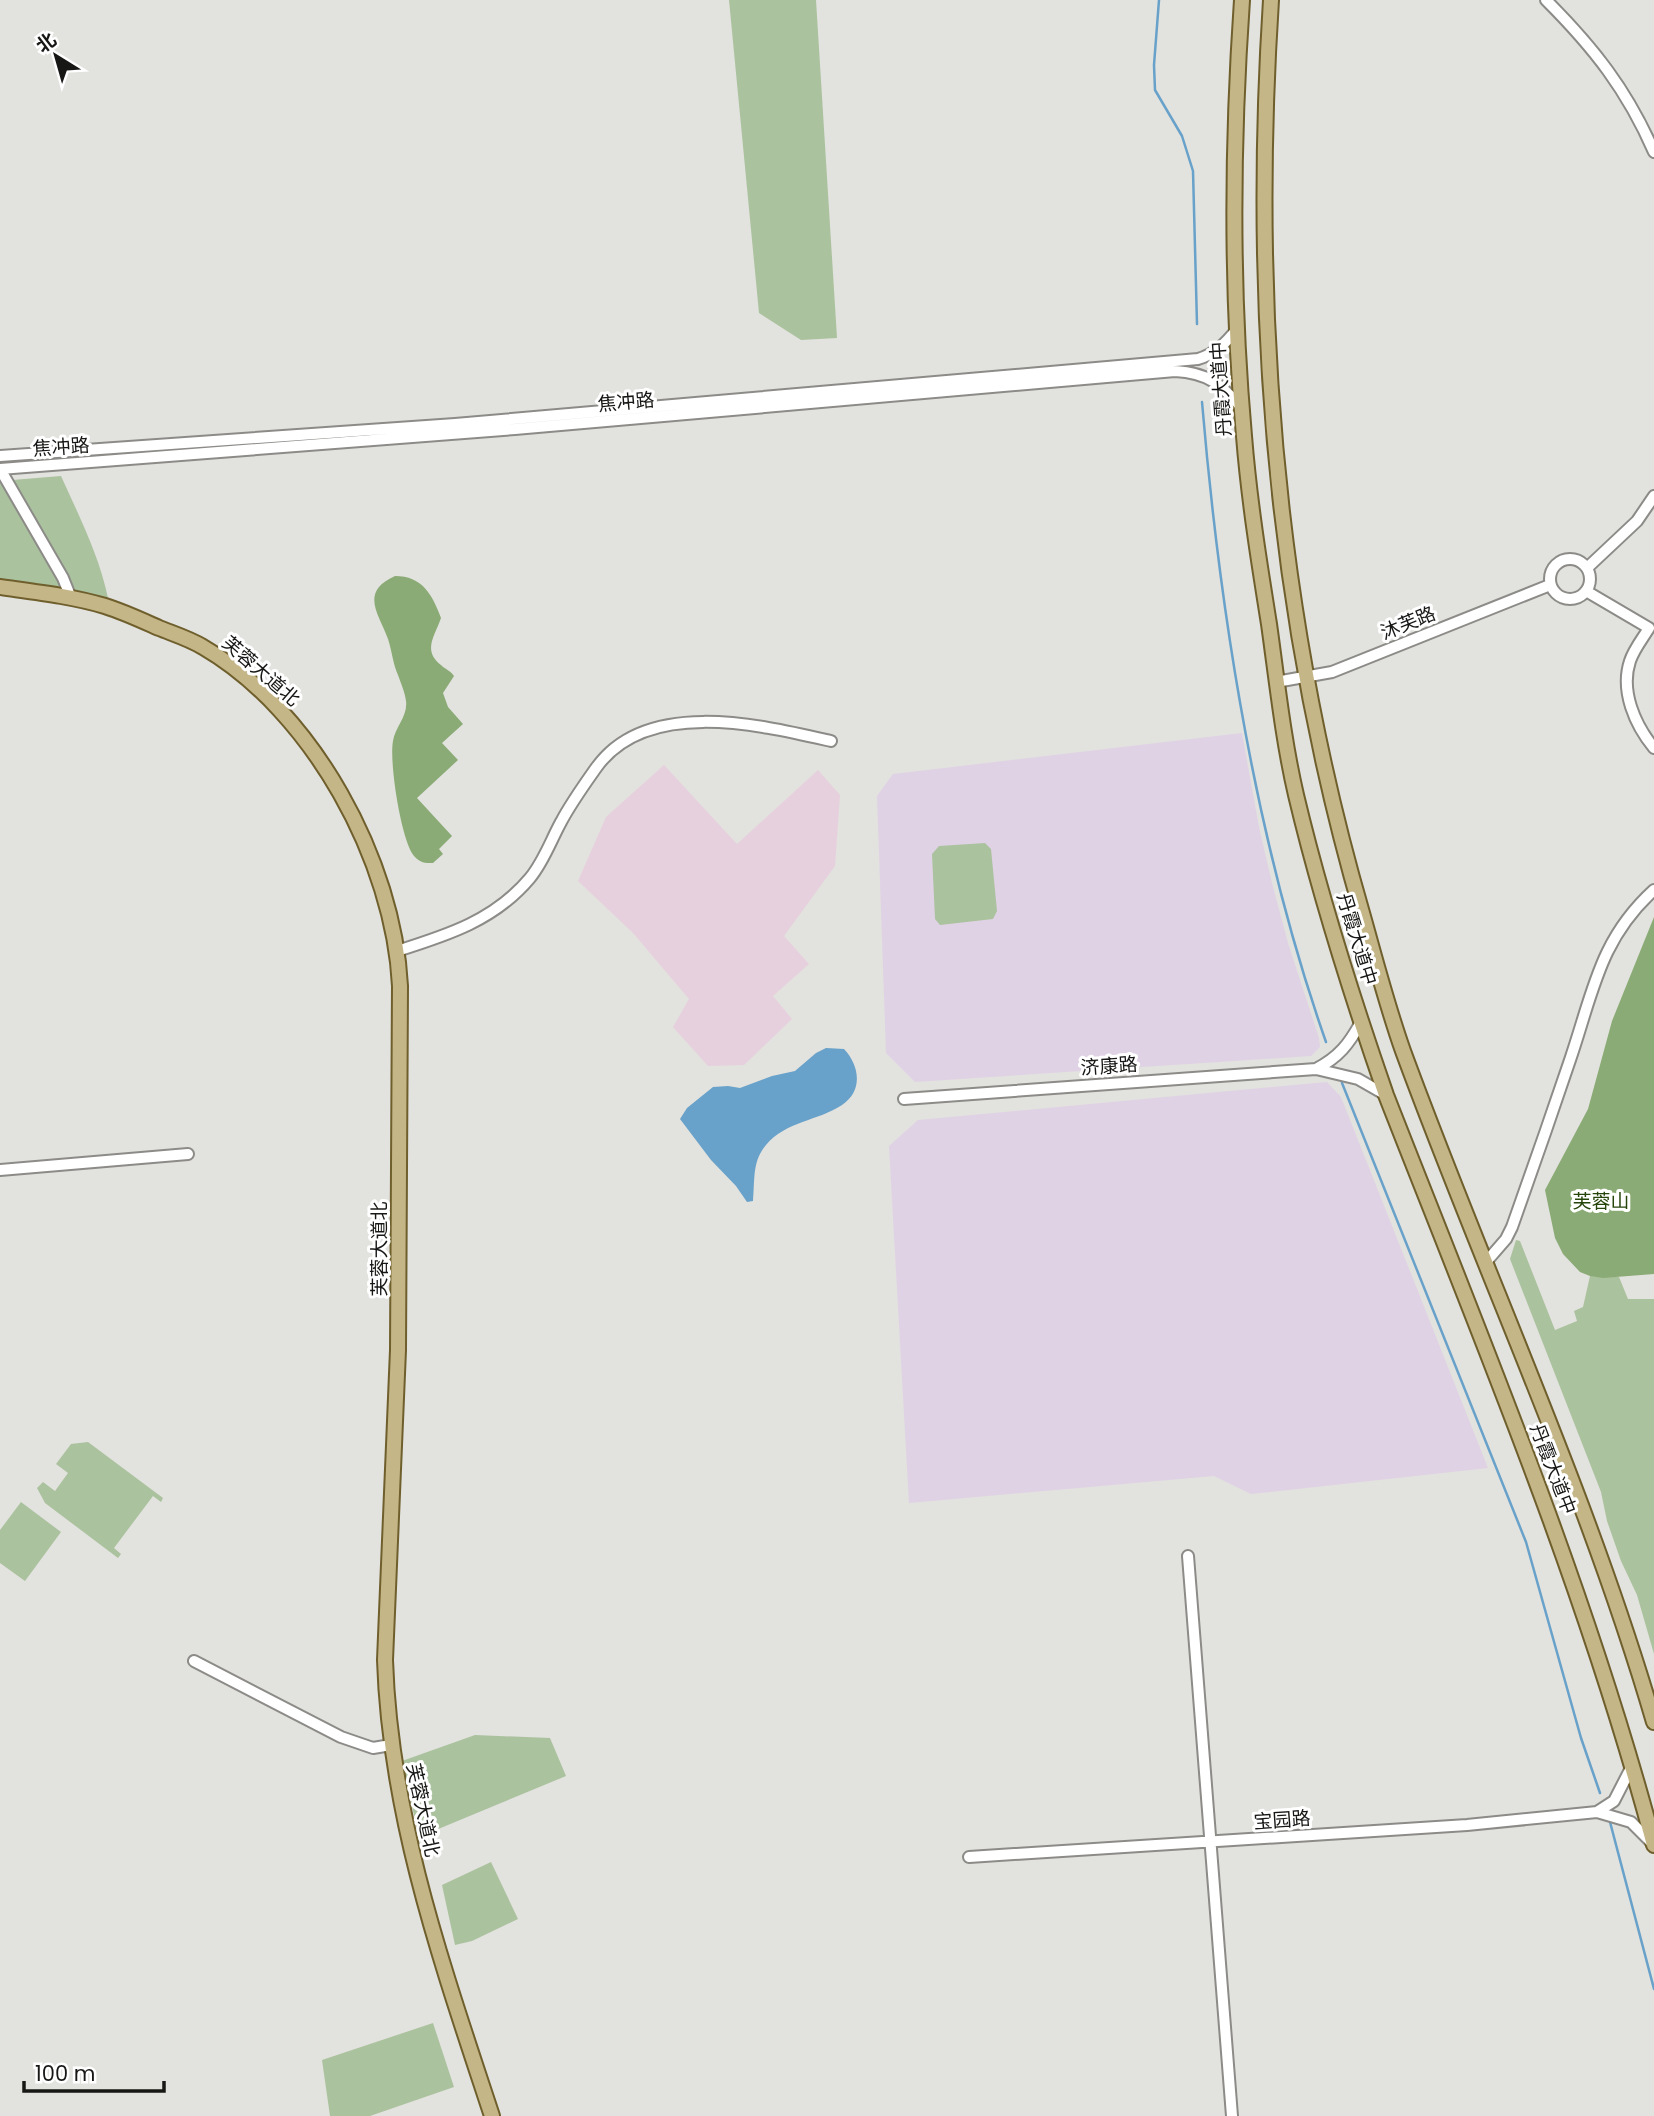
<svg xmlns="http://www.w3.org/2000/svg" width="1654" height="2116" viewBox="0 0 1654 2116" font-family="Poppins,'Noto Sans SC',sans-serif">
  <style>
    .industrial { fill: #e7d0dd }
    .medical { fill: #e0d2e5 }
    .green { fill: #abc29e }
    .forest { fill: #8aab75 }
    .water { fill: #68a1c9 }
    .lines { fill: none; stroke-linecap: round; stroke-linejoin: round }
    .stream { stroke: #68a1c9; stroke-width: 2.5 }
    .minor-casing { stroke: #8c8b88; stroke-width: 14 }
    .major-casing { stroke: #6f5f2c; stroke-width: 18 }
    .minor { stroke: #fff; stroke-width: 10 }
    .major { stroke: #c5b688; stroke-width: 14 }
    .labels { text-anchor: middle; dominant-baseline: central; stroke-width: 6; stroke-linejoin: round; paint-order: stroke }
    .street-label { font-size: 19px; fill: #171715; stroke: #fff }
    .park-label { font-size: 19px; fill: #26450b; stroke: #fff }
  </style>
  <rect width="100%" height="100%" fill="#e2e2de"/>
  <path class="industrial" d="M664,765l73,79 81,-74 22,25 -5,71 -51,70 25,28 -36,32 19,23 -48,46 -36,1 -35,-39 16,-28 -56,-66 -55,-52 28,-64z"/>
  <path class="medical" d="M1242,733l17,94 13,56 16,60 31,95 1,9 -9,9 -396,26 -29,-29 -9,-257 16,-22z
    M1327,1082l14,15 147,371 -237,26 -37,-18 -305,27 -20,-357 29,-26z"/>
  <path class="green" d="M729,0h87l21,338 -36,2 -42,-27z
    M61,476c18,40 38,79 47,122l-108,-17v-100z
    M985,843l6,6 6,62 -4,8 -53,6 -5,-6 -3,-65 7,-8z
    M1516,1240l4,1 35,89 22,-9 -3,-10 9,-4 7,-31 29,1 9,22h26v355l-17,-59 -16,-34 -14,-40 -6,-29 -91,-233z
    M88,1442l75,56 -2,4 -8,-6 -39,52 7,6 -3,4 -73,-55 -8,-15 6,-6 12,9 13,-18 -12,-9 15,-20z
    M21,1502l40,30 -36,49 -25,-18v-33z
    M475,1735l75,3 16,38 -147,61 -17,-76z
    M491,1862l27,57 -46,22 -17,4 -13,-60z
    M433,2023l21,64 -84,29h-40l-8,-56z"/>
  <path class="forest" d="M395,576c27,0 37,18 46,42 -6,18 -19,32 0,47 5,5 9,5 13,11l-11,17 5,14 15,17 -21,19 16,17 -41,38 35,38 -13,13 4,5 -10,9c-8,0 -13,0 -19,-7 -13,-16 -25,-94 -21,-115 2,-14 15,-25 13,-40 -1,-9 -5,-17 -8,-26 -5,-11 -6,-24 -10,-36 -9,-25 -29,-47 7,-63z
    M1654,917v357l-51,4 -13,-2 -10,-4 -17,-18 -8,-16 -10,-48 43,-81 24,-88z"/>
  <path class="water" d="M826,1048l18,1c16,17 19,42 -2,56 -24,16 -56,16 -76,40 -14,16 -11,35 -13,56l-6,1 -11,-16 -25,-26 -31,-41 7,-11 26,-21 15,-1 12,2 32,-12 23,-5 21,-18z"/>
  <g class="lines">
    <path class="stream" d="M1159,0l-5,65 1,25 27,46 11,35 4,153
      M1202,402c18,213 53,438 124,640
      M1342,1083l184,459 55,196 19,55
      M1610,1822l44,167"/>
    <defs>
      <path id="minor" d="M1546,0c48,48 81,90 108,152
        M0,456l455,-32 743,-65c17,-5 28,-16 39,-30
        M1550 579a20 20 0 1 1 40 0a20 20 0 1 1-40 0Z
        M1587,568l50,-47 17,-25
        M1586,591l63,37c-6,10 -15,21 -19,33 -10,30 5,64 24,87
        M71,598l-8,-20 -63,-109 515,-40 660,-58c34,2 45,13 67,37
        M1276,682l56,-10 218,-87
        M397,951c51,-16 98,-31 133,-73 14,-17 21,-38 31,-56 10,-19 23,-37 35,-54 50,-71 165,-43 235,-27
        M1316,1069c23,-12 33,-25 45,-47
        M904,1099l412,-30 42,10 28,16
        M0,1170l188,-16
        M1486,1262l20,-23 6,-12c20,-56 39,-111 58,-167 23,-67 29,-120 84,-170
        M1188,1556l44,560
        M194,1661l147,76 32,11 18,-3
        M1597,1812l17,-11 18,-35
        M969,1857l498,-32 130,-13 34,10 20,20"/>
      <path id="major" d="M1242,0c-10,144 -11,291 2,436 5,63 15,126 25,188 8,57 14,115 27,171 24,101 56,202 90,300 97,248 200,493 268,750
        M1271,0c-20,310 4,614 91,913 13,46 25,93 41,138 82,224 184,441 251,671
        M0,587c35,5 71,9 105,19 19,6 36,14 54,22 15,6 31,11 44,19 110,64 191,214 197,339l-2,364 -13,310c5,158 58,307 107,456"/>
    </defs>
    <use href="#minor" class="minor-casing"/>
    <use href="#major" class="major-casing"/>
    <use href="#minor" class="minor"/>
    <use href="#major" class="major"/>
  </g>
  <g class="labels">
    <g class="street-label">
      <text transform="translate(1221 389) rotate(-94)">丹霞大道中</text>
      <text transform="translate(626 402) rotate(-5)">焦冲路</text>
      <text transform="translate(61 447) rotate(-4)">焦冲路</text>
      <text transform="translate(1408 623) rotate(-22)">沐芙路</text>
      <text transform="translate(261 671) rotate(41)">芙蓉大道北</text>
      <text transform="translate(1357 939) rotate(73)">丹霞大道中</text>
      <text transform="translate(1109 1066) rotate(-4)">济康路</text>
      <text transform="translate(379 1249) rotate(-90)">芙蓉大道北</text>
      <text transform="translate(1553 1469) rotate(69)">丹霞大道中</text>
      <text transform="translate(423 1810) rotate(78)">芙蓉大道北</text>
      <text transform="translate(1282 1820) rotate(-4)">宝园路</text>
    </g>
    <g class="park-label">
      <text x="1601" y="1201">芙蓉山</text>
    </g>
  </g>
  <g transform="translate(56 56) rotate(323)" stroke="#ffffff" stroke-width="5" paint-order="stroke">
  <path d="M0-5L12 26L0 18L-12 26Z" fill="#171715"/>
  <text y="-10" font-size="19" font-weight="bold" text-anchor="middle" fill="#171715">北</text>
  </g>
  <path d="M24 2081v10h140v-10" fill="none" stroke="#171715" stroke-width="3.5"/>
  <text x="35" y="2081" font-size="21" fill="#171715" stroke="#ffffff" stroke-width="5" paint-order="stroke">100 m</text>
</svg>
